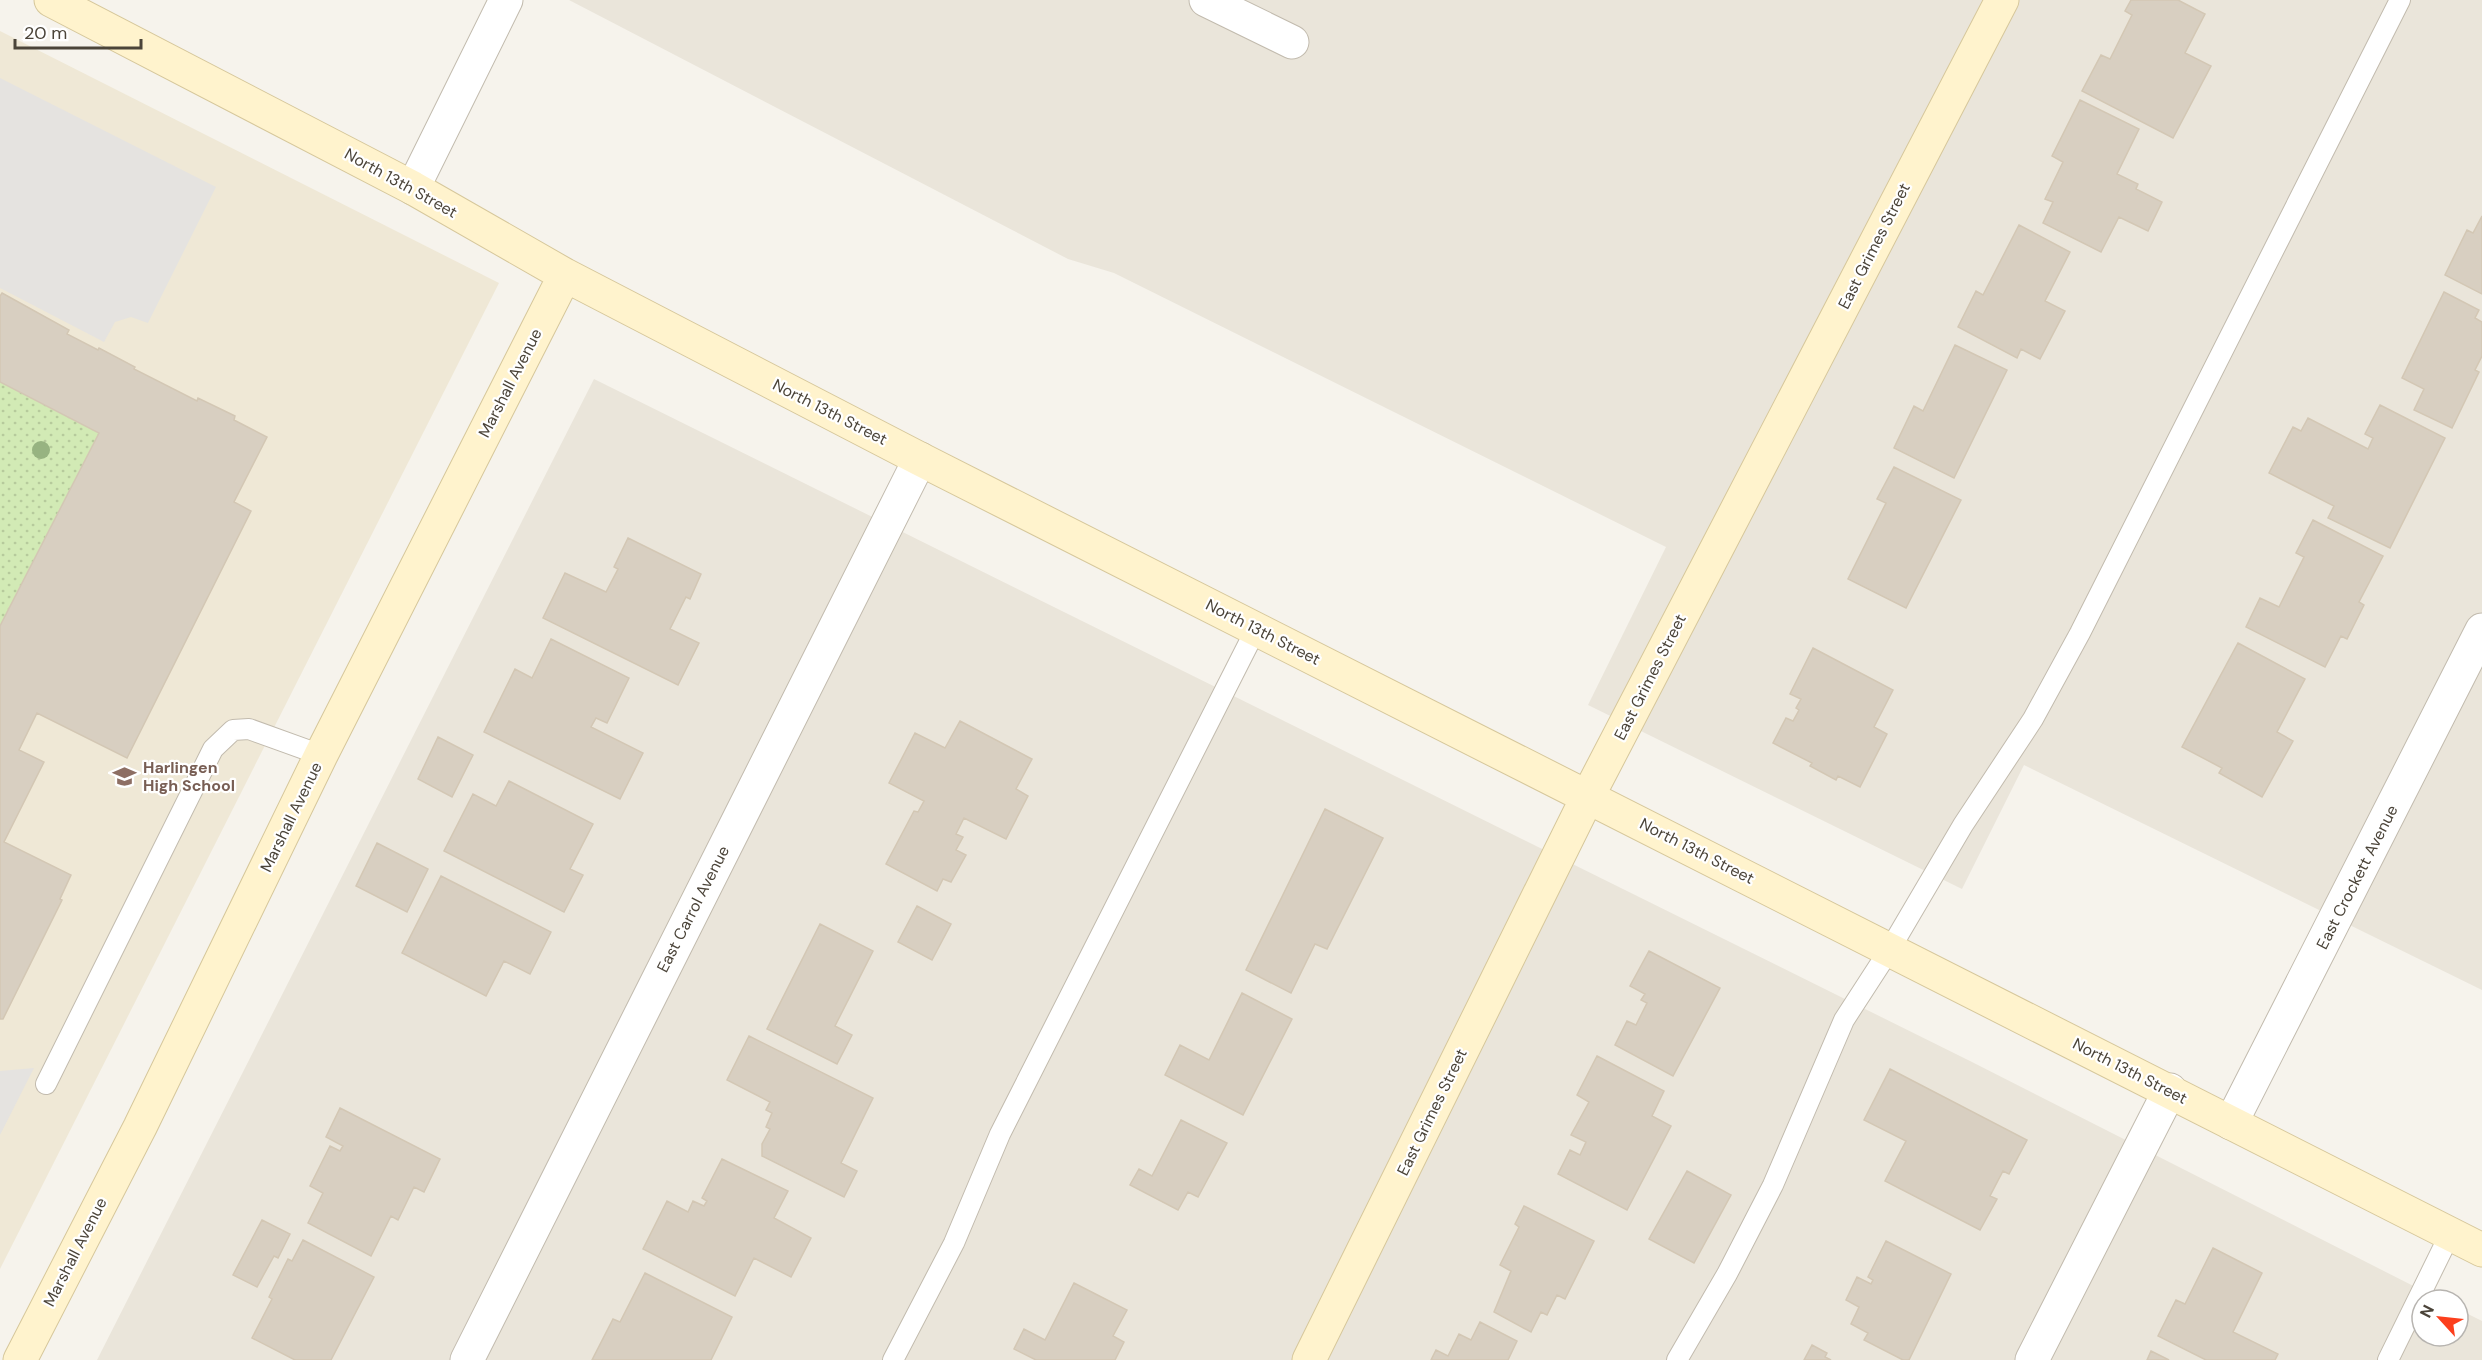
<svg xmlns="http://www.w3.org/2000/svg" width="2482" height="1360" viewBox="0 0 2482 1360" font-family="'DM Sans',sans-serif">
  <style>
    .residential { fill: #eae5da }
    .education { fill: #efe8d6 }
    .grass { fill: url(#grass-dots) }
    .parking { fill: #e5e3e0 }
    .building { fill: #d8cfc1; stroke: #d3c7b4; stroke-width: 1.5 }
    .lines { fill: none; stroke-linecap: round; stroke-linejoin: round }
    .lane-casing { stroke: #c2bbae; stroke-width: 22 }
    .street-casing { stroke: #c2bbae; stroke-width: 35 }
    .secondary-casing { stroke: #d6c79b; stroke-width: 35 }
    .lane { stroke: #fff; stroke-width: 20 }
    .street { stroke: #fff; stroke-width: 33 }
    .secondary { stroke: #fff3cd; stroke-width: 33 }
    .tree { fill: #97b381 }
    .labels { text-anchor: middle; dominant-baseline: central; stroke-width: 4.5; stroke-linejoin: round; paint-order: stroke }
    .street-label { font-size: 16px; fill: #4b4439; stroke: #fff }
    .education-label { font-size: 16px; font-weight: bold; fill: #785e54; stroke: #fff; text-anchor: start }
  </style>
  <defs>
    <pattern id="grass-dots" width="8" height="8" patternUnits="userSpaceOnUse" patternTransform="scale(1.5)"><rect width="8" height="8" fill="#d2eab5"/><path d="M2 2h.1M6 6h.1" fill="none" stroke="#b6ca9c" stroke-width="1.8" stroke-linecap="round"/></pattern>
  </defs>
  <rect width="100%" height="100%" fill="#f6f3ec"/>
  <path class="residential" d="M569,0h1913v990l-458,-225 -62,124 -374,-184 78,-158 -552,-274 -46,-14z
    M594,379l1376,682 471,239h-19v36h36v-27l24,12v39h-2385z"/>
  <path class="education" d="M0,31l499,252 -499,986z"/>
  <path class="grass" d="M0,382l99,51 -99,193z"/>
  <path class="parking" d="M0,78l216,109 -68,136 -17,-6 -16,5 -11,20 -104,-54z
    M34,1068l-34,67v-64z"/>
  <path class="building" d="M2131,0h47l27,14 -20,39 26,13 -38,72 -91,-47 19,-36 9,4 22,-44 -7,-4z
    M2080,100l59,29 -22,45 21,10 -2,5 26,13 -14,29 -29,-14 -18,35 -58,-29 10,-21 -8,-3 18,-37 -11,-6z
    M2482,216v78l-37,-19 22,-45 6,3z
    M2019,225l51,27 -25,49 20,10 -25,48 -19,-10 -4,9 -59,-31 18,-36 7,4z
    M2444,292l35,18 -4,8 7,4v34l-7,14 4,2 -27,56 -38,-18 10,-21 -22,-11z
    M2,293l67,37 -2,4 31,16 1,-2 36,19 -1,2 63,32 1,-3 37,18 -1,4 33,17 -33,65 17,9 -124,247 -90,-45 -18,37 25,12 -40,80 67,33 -11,24 2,1 -59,119h-3v-393l99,-193 -99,-51v-86z
    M1955,345l52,25 -53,108 -60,-30 20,-42 9,5z
    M2380,405l65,33 -55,110 -62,-30 6,-12 -65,-33 24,-46 8,4 7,-13 60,31 5,-11 -8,-4z
    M1894,467l67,33 -55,108 -58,-29 38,-76 -9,-4z
    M2313,520l70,36 -24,46 5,3 -17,34 -6,-3 -16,31 -79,-40 14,-29 19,9 25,-50 -8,-4z
    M628,538l73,36 -11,25 -4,-2 -16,32 29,14 -21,42 -135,-67 22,-45 41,19 12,-23 -4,-2z
    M551,639l78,39 -22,45 -11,-5 -5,9 52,26 -23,46 -136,-67 31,-63 17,9z
    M2238,643l67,36 -28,53 16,9 -31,56 -43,-24 3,-5 -40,-21z
    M1813,648l80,42 -19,37 13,7 -27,53 -22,-11 -2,4 -26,-14 2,-3 -39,-20 13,-25 7,3 6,-11 -3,-2 5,-9 -11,-5z
    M960,721l72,38 -16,30 12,7 -22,43 -42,-21 -8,16 7,3 -7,13 10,5 -15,27 -8,-3 -6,12 -51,-27 28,-53 4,1 6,-11 -35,-18 26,-50 30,15z
    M438,737l35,18 -21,42 -34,-18z
    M509,781l84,43 -23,45 13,6 -19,37 -120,-61 29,-57 23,12z
    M1325,809l58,29 -56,111 -12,-5 -24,49 -45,-23z
    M377,843l51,26 -21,43 -51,-26z
    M441,876l110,56 -21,42 -26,-13 -18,35 -84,-43z
    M917,906l34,18 -19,36 -34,-18z
    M820,924l53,27 -38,75 17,9 -15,29 -70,-35z
    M1649,951l71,37 -47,88 -58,-31 12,-24 9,4 11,-22 -6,-3 4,-6 -15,-8z
    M1242,993l50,26 -49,96 -78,-40 15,-30 29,15z
    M749,1036l124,62 -32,65 16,8 -13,26 -82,-41v-12l8,-15 -4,-2 6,-14 -6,-3 4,-8 -43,-22z
    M1597,1056l67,35 -12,25 19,10 -44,84 -69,-36 12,-24 10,5 6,-13 -15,-7 18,-33 -12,-7z
    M1890,1069l137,71 -18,34 -6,-3 -13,25 7,3 -17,31 -95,-49 21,-40 -42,-21z
    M340,1108l100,51 -16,33 -10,-5 -16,33 -7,-4 -20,40 -63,-33 15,-30 -13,-7 20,-40 10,5 3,-5 -17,-9z
    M1181,1120l46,23 -29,54 -10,-5 -10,18 -48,-25 9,-16 13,7z
    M722,1159l66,32 -14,27 37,20 -20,39 -37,-19 -19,38 -92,-47 24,-48 21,11 5,-11 11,5 3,-5 -5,-3z
    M1687,1171l44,24 -37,68 -45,-24z
    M1524,1206l70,35 -29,58 -8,-4 -10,20 -6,-3 -10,20 -37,-20 17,-41 -11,-6 19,-38 -4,-3z
    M262,1220l28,14 -12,24 -4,-2 -17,31 -24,-12z
    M303,1240l71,37 -43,83h-36l-43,-22 20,-39 -3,-2 19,-38 4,2z
    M1886,1241l65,33 -42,86h-6l-39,-20 4,-7 -17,-9 8,-17 -13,-7 11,-23 14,7 2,-4 -5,-3z
    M2213,1248l49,25 -29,59 45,22 -3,6h-69l-48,-24 18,-36 9,4z
    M645,1273l87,44 -21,43h-119l21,-41 7,3z
    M1074,1283l53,27 -14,26 11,6 -9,18h-79l-22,-11 10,-20 21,11z
    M1480,1322l37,19 -9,19h-77l5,-10 12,6 11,-22 12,6z
    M1812,1345l15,8 -2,4 6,3h-27z
    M2151,1351l18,9h-22z"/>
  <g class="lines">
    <defs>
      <path id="lane" d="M46,1084l167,-335 20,-19 16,-1 72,26
        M893,1360l61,-117 46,-109 256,-505
        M1677,1360l50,-86 46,-89 71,-165 46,-71 73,-124 70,-106 47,-86 320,-633
        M2388,1360l62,-126"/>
      <path id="street" d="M1206,0l86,42
        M413,188l93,-188
        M2231,1123l251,-493
        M467,1360l453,-901
        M2032,1360l138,-270"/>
      <path id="secondary" d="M51,0l362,188 152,87 355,184 1562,791
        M20,1360l120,-233 181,-372 244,-480
        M1309,1360l279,-564 414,-796"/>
    </defs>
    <use href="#lane" class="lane-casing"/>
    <use href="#street" class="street-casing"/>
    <use href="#secondary" class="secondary-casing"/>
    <use href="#lane" class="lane"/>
    <use href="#street" class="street"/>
    <use href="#secondary" class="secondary"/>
  </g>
  <circle class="tree" cx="41" cy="450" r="9"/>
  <defs>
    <symbol id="school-bare" viewBox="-9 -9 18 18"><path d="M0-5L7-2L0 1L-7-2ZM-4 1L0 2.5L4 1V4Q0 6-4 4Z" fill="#8d6e63" stroke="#fff" stroke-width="2.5" paint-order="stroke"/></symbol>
  </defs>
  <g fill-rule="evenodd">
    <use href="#school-bare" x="108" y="760" width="33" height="33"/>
  </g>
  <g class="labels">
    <g class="street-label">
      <text transform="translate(401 183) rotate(29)">North 13th Street</text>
      <text transform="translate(1874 246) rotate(-63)">East Grimes Street</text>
      <text transform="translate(510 383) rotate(-63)">Marshall Avenue</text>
      <text transform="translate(830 412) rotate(27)">North 13th Street</text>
      <text transform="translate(1263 632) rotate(27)">North 13th Street</text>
      <text transform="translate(1650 677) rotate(-63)">East Grimes Street</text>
      <text transform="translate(291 817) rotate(-64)">Marshall Avenue</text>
      <text transform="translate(1697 851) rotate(27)">North 13th Street</text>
      <text transform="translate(2357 877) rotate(-63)">East Crockett Avenue</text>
      <text transform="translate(693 909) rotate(-63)">East Carrol Avenue</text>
      <text transform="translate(2130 1071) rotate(27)">North 13th Street</text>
      <text transform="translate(1432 1112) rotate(-64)">East Grimes Street</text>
      <text transform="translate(75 1252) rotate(-63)">Marshall Avenue</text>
    </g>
    <g class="education-label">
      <text x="143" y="767">Harlingen<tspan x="143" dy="18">High School</tspan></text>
    </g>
  </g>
  <g transform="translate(2440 1318) rotate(297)"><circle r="28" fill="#ffffff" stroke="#b7b4b0" stroke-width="1.5"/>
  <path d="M0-4.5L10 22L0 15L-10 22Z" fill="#fc3f1d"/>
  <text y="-9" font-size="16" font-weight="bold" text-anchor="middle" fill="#4b4439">N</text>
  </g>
  <path d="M15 39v9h126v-9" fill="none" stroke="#4b4439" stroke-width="3"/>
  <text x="24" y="39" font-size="18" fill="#4b4439" stroke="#ffffff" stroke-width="4.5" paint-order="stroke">20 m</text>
</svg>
